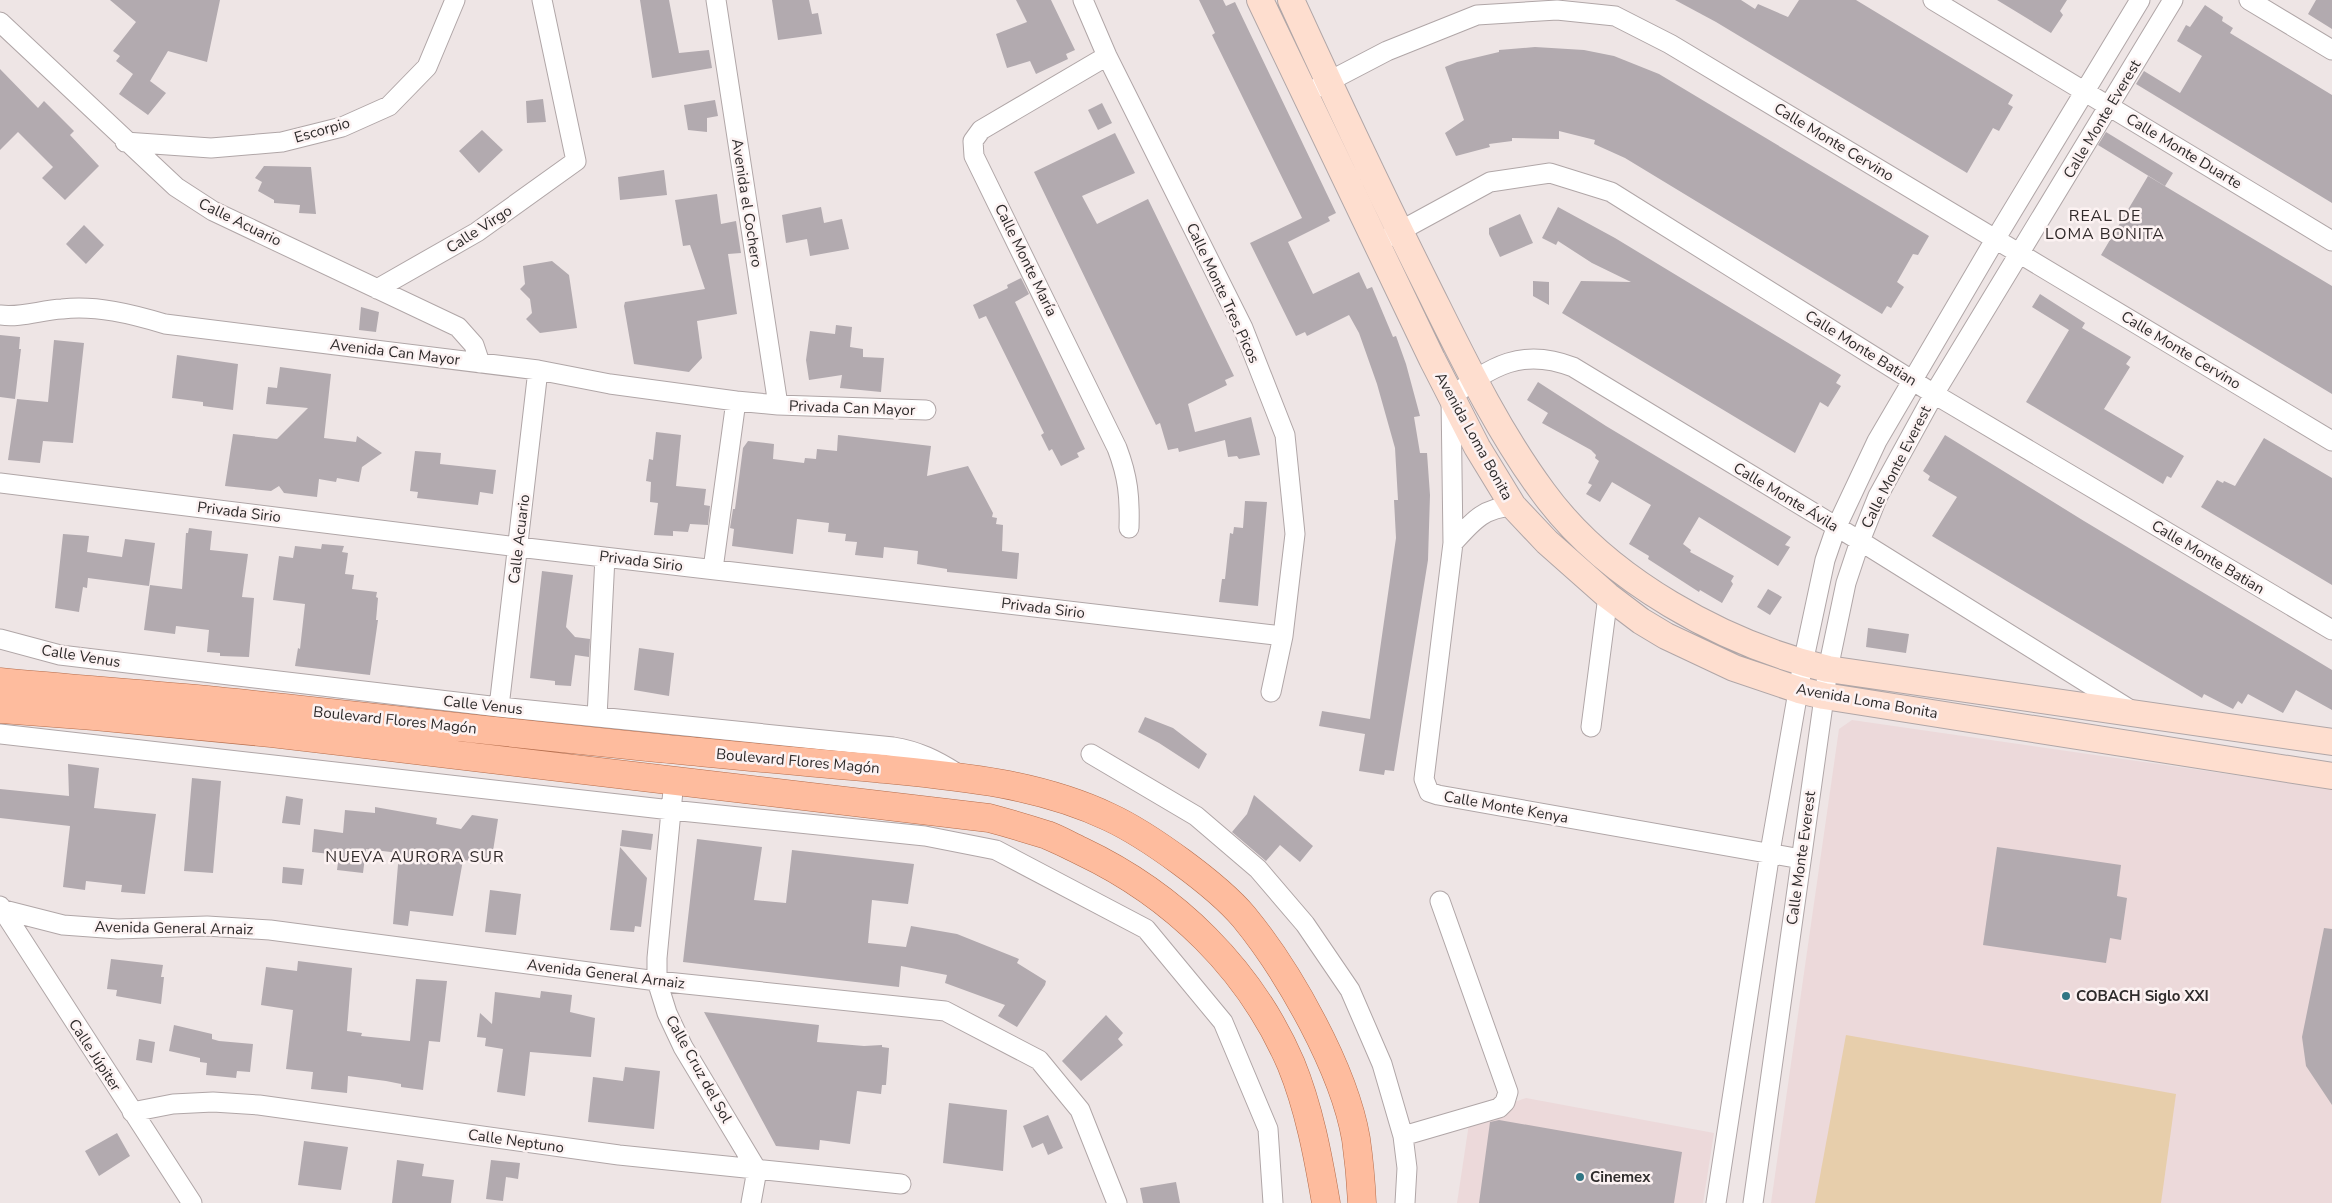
<svg xmlns="http://www.w3.org/2000/svg" width="2332" height="1203" viewBox="0 0 2332 1203" font-family="'Nunito Sans',sans-serif">
  <style>
    .built { fill: #ecd9da }
    .green { fill: #e7ceab }
    .building { fill: #b2aaaf }
    .lines { fill: none; stroke-linecap: round; stroke-linejoin: round }
    .street-casing { stroke: #b0a6a7; stroke-width: 21 }
    .secondary-casing { stroke: #b0a6a7; stroke-width: 28 }
    .primary-casing { stroke: #b56d4c; stroke-width: 29 }
    .street { stroke: #fff; stroke-width: 19 }
    .secondary { stroke: #fedecf; stroke-width: 26 }
    .primary { stroke: #febc9e; stroke-width: 28 }
    .poi-dot { fill: #317684; stroke: #fcf2f2; stroke-width: 2 }
    .labels { text-anchor: middle; dominant-baseline: central; stroke-width: 5; stroke-linejoin: round; paint-order: stroke }
    .street-label { font-size: 15px; fill: #2e2b2b; stroke: #fcf2f2 }
    .poi-label { font-size: 15px; font-weight: bold; fill: #2e2b2b; stroke: #fcf2f2; text-anchor: start }
    .neighbourhood-label { font-size: 16px; letter-spacing: 1px; fill: #312a2a; stroke: #fcf2f2 }
  </style>
  <rect width="100%" height="100%" fill="#eee5e5"/>
  <path class="built" d="M1852,720l480,69v414h-561l68,-474z
    M1526,1098l188,35 -11,70h-246l13,-86z"/>
  <path class="green" d="M1846,1035l330,59 -15,109h-346z"/>
  <path class="building" d="M110,0h110l-13,62 -39,-11 -18,30 16,12 -18,22 -29,-21 14,-20 -17,-13 4,-5 -7,-5 23,-29z
    M640,0h29l10,53 30,-3 3,18 -60,10z
    M772,0h37l3,14 6,-1 4,21 -44,6z
    M1016,0h35l24,50 -9,4 2,5 -32,15 -6,-13 -23,7 -11,-34 31,-12z
    M1199,0h24l3,6 9,-4 101,211 -8,4 2,4 -42,21 25,52 46,-22 8,17 5,-2 21,50 3,-1 10,28 14,52 -6,1 6,36h7l3,42 -2,65 -34,211 -9,-1 -1,5 -25,-4 6,-37 -46,-8 3,-15 48,8 26,-181 -2,-38h4l-3,-52 -18,-64 -18,-51 -10,-18 -42,21 -2,-4 -9,4 -46,-93 52,-25 -90,-183 3,-2z
    M1675,0h66l14,9 3,-5 30,13 11,-17h57l157,95 -5,9 5,3 -14,24 -6,-3 -26,45 -251,-151z
    M1997,0h70l-7,11 3,4 -12,18z
    M2316,0h16v29l-24,-15z
    M2205,5l18,12 -1,4 11,7 -3,5 102,62v108l-196,-119 8,-13 36,22 22,-37 -25,-15 9,-16 4,2z
    M1535,47l49,3 30,6 45,18 270,162 -11,19 -5,-1 -16,28 7,5 -13,21 -4,-2 -5,8 -257,-156 -31,-14 1,-4 -36,-9v8l-47,-1v3l-23,3 1,3 -34,9 -11,-23 19,-13 -19,-53 12,-5 42,-10v-2z
    M0,69l38,39 6,-7 30,30 -4,4 29,31 -34,34 -23,-22 11,-11 -35,-35 -18,18z
    M543,99l3,23 -19,1 -1,-22z
    M715,100l3,16 -11,2v14l-19,-2 -4,-25z
    M1102,103l10,20 -14,7 -10,-20z
    M482,130l21,20 -24,23 -20,-22z
    M2106,132l67,41 -8,13 -67,-41z
    M1115,133l20,40 -53,23 15,28 51,-25 86,177 -9,4 2,5 -39,19 7,28 56,-15 9,38 -21,4 -2,-3 -9,1 -3,-17 -46,12 -1,-4 -10,2 -8,-27 -4,2 -122,-253z
    M264,166l47,1 5,47 -17,-1 1,-8 -26,-2v-3l-16,-9 4,-9 -7,-4z
    M664,170l3,25 -47,5 -2,-23z
    M2148,176l184,110v108l-231,-139z
    M717,194l4,30 15,-3 5,32 -13,1 9,60 -40,7 5,37 -13,14 -55,-8 -10,-58 1,-4 80,-13 -15,-44 -7,1 -8,-46z
    M821,207l3,16 18,-4 7,30 -39,7 -3,-17 -21,4 -4,-28z
    M1558,207l57,31 226,137 -5,8 5,3 -13,21 -8,-5 -25,51 -233,-140 19,-32 50,1 -39,-19 -34,-22 -2,4 -14,-7z
    M1520,214l13,29 -33,14 -11,-23v-6z
    M84,225l20,20 -18,19 -20,-20z
    M552,261l17,14 8,53 -37,5 -14,-14 6,-6 -2,-14 -10,-10 5,-5 -2,-18z
    M1021,278l8,16 -14,8 70,147 -8,4 2,4 -18,9 -9,-17 -3,2 -8,-16 3,-2 -58,-117 -7,3 -6,-14 35,-17 -1,-3z
    M1533,281l16,1v23l-16,-9z
    M2040,294l45,29 -3,5 49,29 -5,7 4,3 -26,42 80,47 -13,22 -4,-2 -4,8 -137,-82 43,-72 -37,-23z
    M361,307l18,5 -3,20 -17,-2z
    M836,325l16,2 -2,20 13,2v8l21,1 -3,34 -41,-4 2,-13 -33,5 -3,-20 4,-29 25,3z
    M0,335l20,2 -1,12h2l-6,50 -15,-2z
    M54,340l30,3 -11,100 -30,-2 -3,22 -32,-3 9,-61 31,3z
    M177,355l61,9 -5,46 -30,-4v-4l-31,-4z
    M280,367l51,7 -7,64 32,4 1,-6 25,17 -20,14 -3,15 -22,-4 -1,4 -17,-3 -2,18 -33,-4 -5,-7 -8,5 -46,-5 8,-52 44,5 31,-31 -42,-4 2,-17 9,1z
    M1538,382l68,44 185,111 -6,8 5,2 -12,19 -79,-49 -16,27 8,6 -1,2 44,24 -3,5 2,3 -11,19 -22,-13 -1,2 -51,-33 1,-3 -20,-12 22,-39 -39,-23 -12,20 -14,-8 6,-9 -4,-2 11,-22 -4,-3 1,-3 -5,-5 -49,-27 6,-10 -21,-13z
    M656,432l25,3 -5,51 30,3 -2,16 6,1 -2,19 -18,-1 -2,8 -15,-1v5l-19,-1 4,-32 -8,-1 1,-20 -5,-1 3,-22 4,1z
    M838,435l93,11 -4,30 41,-10 25,47 -1,4 5,1 -1,6 7,1 -1,26 17,2 -2,26 -70,-7v-3l-30,-5 1,-13 -34,-4 -1,11 -28,-3 2,-13 -12,-1 1,-7 -18,-2 1,-9 -32,-4 -4,35 -61,-8 2,-17 -4,-1 3,-19h2l8,-61 5,-7 26,3 -1,15 31,4 1,-5 11,1 1,-10 20,2z
    M1945,435l139,86 248,149v40l-36,-20 -13,23 -35,-19 -6,10 -4,-3 -5,8 -29,-15 -2,4 -270,-162 25,-39 -29,-17 2,-4 -7,-5z
    M2264,438l68,40v107l-131,-78 16,-27 6,3 1,-2 11,5z
    M415,451l26,2 -1,11 56,6 -3,24 -13,-2 -2,13 -61,-7 1,-6 -8,-1z
    M1245,501l22,1 -9,104 -39,-4 3,-23h3l1,-9 4,-37 3,1 1,-7 9,1z
    M189,528l23,3 -2,19 38,4 -6,43 12,1 -5,59 -29,-1v-3l-13,-1 2,-22 -33,-4 -1,8 -31,-4 6,-45 32,4 4,-56h2z
    M63,534l26,2 -2,16 35,5 3,-18 30,4 -6,43 -61,-8 -1,10 -4,-1 -4,25 -24,-4z
    M322,544l22,2 -2,6 6,1 -3,21 9,1 -2,14 25,3 -1,5 2,1 -2,22h2l-8,55 -75,-9 3,-18 2,1 5,-45 -32,-4 6,-44 14,2 2,-12 26,3z
    M542,571l31,4 -7,52 9,10 15,2 -1,18 -14,-2 -4,31 -16,-1v-4l-25,-3z
    M1768,589l14,8 -12,18 -13,-8z
    M1868,628l41,6 -3,19 -40,-6z
    M639,648l35,5 -5,43 -35,-6z
    M1145,717l28,11 34,26 -8,15 -40,-26 -21,-11z
    M68,764l31,4 -5,40 62,6 -11,80 -24,-2 1,-7 -36,-4 -1,9 -22,-3 7,-61 -70,-8v-29l69,7z
    M192,778l29,3 -8,92 -29,-2z
    M1254,795l59,51 -13,16 -20,-17 -14,16 -34,-29 15,-18z
    M286,796l17,3 -3,26 -18,-2z
    M375,807l62,11 -1,6 25,5 11,-14 26,4 -7,45 -28,-4 -10,56 -43,-5 -2,15 -15,-2 6,-71 -33,-4 -3,24 -26,-3 2,-15 -27,-3 2,-23 29,4 2,-23 30,3z
    M622,830l31,4 -2,16 -31,-4z
    M697,839l65,8 -8,53 32,3 6,-53 122,14 -6,40 -36,-4 -4,43 38,4 5,-21 46,8 62,25 -2,4 29,18 -1,4 -28,42 -19,-11 7,-11 -60,-22 2,-8 -46,-9 -2,21 -216,-25z
    M620,847l27,31 -6,49 -6,-1 -1,6 -24,-2z
    M1997,847l124,18 -4,31 10,2 -6,42 -11,-2 -4,25 -123,-18z
    M283,867l21,2 -2,16 -20,-2z
    M490,890l31,4 -5,41 -31,-3z
    M2324,928l8,1v176l-26,-39 -4,-29z
    M111,959l52,6 -2,12h3l-3,27 -45,-8 1,-6 -10,-1z
    M298,961l54,7 -5,63 15,2 -1,3 49,5 6,-62 31,2 -7,61 -11,-1 -6,49 -22,-3v-3l-15,-3 -38,-5 -1,17 -36,-4 2,-17 -27,-3 7,-59 -32,-5 5,-38 31,4z
    M541,991l31,4 -2,17 25,6 -4,39 -61,-5 -5,44 -28,-4 6,-43 -18,-3 1,-8 -9,-1 3,-24 12,11 3,-32 45,6z
    M704,1012l115,13 -2,17 47,4 18,-1v2l7,1 -3,37h-4l-1,9 -24,-3 -7,53 -30,-4 -1,10 -43,-4z
    M1106,1015l17,18 -5,6 5,6 -42,36 -19,-20z
    M174,1025l38,9v5l7,2 34,3 -3,28 -13,-1 -1,7 -30,-3 1,-12 -7,-1v-4l-31,-7z
    M139,1039l16,3 -3,21 -16,-3z
    M625,1067l35,4 -6,58 -66,-7 5,-45 30,4z
    M949,1103l58,7 -4,61 -60,-8z
    M1048,1115l15,33 -15,7 -5,-12 -11,5 -9,-22z
    M1499,1120l183,32 -8,51h-195l11,-81z
    M117,1133l13,23 -31,20 -14,-25z
    M304,1141l44,6 -7,43 -43,-5z
    M397,1160l27,4 -2,12 32,4 -3,23h-59z
    M491,1160l29,3 -2,16 -12,-2 -3,24 -17,-2z
    M1176,1182l4,21h-37l-3,-15z"/>
  <g class="lines">
    <defs>
      <path id="street" d="M716,0l62,405
        M1083,0l24,56 136,272 42,107 10,99 -12,102 -12,56
        M1933,0l399,241
        M2249,0l83,50
        M0,22l176,165 37,24 245,116 16,18 6,18
        M1107,56l-126,74 -8,11 1,15 143,292c11,29 13,49 12,80
        M1318,87l69,-36 90,-36 80,-5 58,6 55,28 662,397
        M125,142l86,6 71,-6 60,-15 47,-21 38,-39 28,-67
        M1389,237l101,-55 60,-9 61,19 323,202 398,236
        M377,289l100,-57 99,-71 -34,-161
        M0,315c21,3 41,-5 62,-6 34,-4 70,5 103,15l373,46 72,14 126,17 42,4 148,5
        M0,483l518,64 765,89
        M1453,543c20,-22 30,-35 60,-37
        M713,569l23,-168
        M0,639l60,16 439,52 394,40c25,4 43,13 65,27
        M499,707l39,-337
        M597,717l8,-160
        M1591,727l17,-131
        M0,734l671,76 254,26 71,14 150,79 77,93 45,107 5,74
        M1091,754l105,62 62,53 47,55 45,66 32,74 21,72 4,32 -2,35
        M674,780l-17,178v23l10,32 16,34 74,123 -6,33
        M1801,859l-363,-64 -9,-3 -5,-13 29,-236 -2,-146c41,-31 71,-50 122,-30l287,174 269,168
        M0,906l192,297
        M0,909l63,16 55,4 89,-3 63,4 387,51 288,30 94,49 41,50 37,93
        M132,1112l41,-8 40,-2 46,3 360,50 282,29
        M1403,1136l96,-28 6,-6 3,-10 -68,-191
        M1716,1203l54,-351 33,-189 22,-103 11,-32 41,-87 119,-203 144,-238
        M1753,1203l75,-534 18,-86 14,-42 18,-45 56,-102 239,-394"/>
      <path id="secondary" d="M1260,0l172,359 45,88 36,59 34,36 61,54 33,25 25,15 68,32 65,22 25,6 508,80
        M1291,0c43,94 87,188 133,280 36,72 71,147 119,212 64,88 181,152 285,177l504,73"/>
      <path id="primary" d="M0,682c72,7 145,12 217,19 157,16 315,35 472,50 62,6 123,12 185,17 80,8 161,14 235,49 39,18 108,68 135,100 45,55 100,152 112,222 3,21 5,43 6,64
        M0,709l94,7 177,17 718,85c19,5 39,11 58,17 11,4 23,11 34,16 93,44 169,118 210,213 18,44 27,92 35,139"/>
    </defs>
    <use href="#street" class="street-casing"/>
    <use href="#secondary" class="secondary-casing"/>
    <use href="#primary" class="primary-casing"/>
    <use href="#street" class="street"/>
    <use href="#secondary" class="secondary"/>
    <use href="#primary" class="primary"/>
  </g>
  <g class="poi-dot">
    <circle cx="2066" cy="996" r="5"/>
    <circle cx="1580" cy="1177" r="5"/>
  </g>
  <g class="labels">
    <g class="street-label">
      <text transform="translate(2102 119) rotate(-59)">Calle Monte Everest</text>
      <text transform="translate(322 130) rotate(-16)">Escorpio</text>
      <text transform="translate(1834 142) rotate(31)">Calle Monte Cervino</text>
      <text transform="translate(2184 151) rotate(31)">Calle Monte Duarte</text>
      <text transform="translate(747 203) rotate(81)">Avenida el Cochero</text>
      <text transform="translate(240 222) rotate(26)">Calle Acuario</text>
      <text transform="translate(479 229) rotate(-33)">Calle Virgo</text>
      <text transform="translate(1026 260) rotate(64)">Calle Monte María</text>
      <text transform="translate(1223 293) rotate(65)">Calle Monte Tres Picos</text>
      <text transform="translate(1861 348) rotate(32)">Calle Monte Batian</text>
      <text transform="translate(2181 350) rotate(31)">Calle Monte Cervino</text>
      <text transform="translate(395 352) rotate(7)">Avenida Can Mayor</text>
      <text transform="translate(852 408) rotate(2)">Privada Can Mayor</text>
      <text transform="translate(1474 436) rotate(61)">Avenida Loma Bonita</text>
      <text transform="translate(1896 467) rotate(-63)">Calle Monte Everest</text>
      <text transform="translate(1786 497) rotate(31)">Calle Monte Ávila</text>
      <text transform="translate(239 512) rotate(7)">Privada Sirio</text>
      <text transform="translate(519 539) rotate(-83)">Calle Acuario</text>
      <text transform="translate(2208 557) rotate(31)">Calle Monte Batian</text>
      <text transform="translate(641 561) rotate(7)">Privada Sirio</text>
      <text transform="translate(1043 608) rotate(7)">Privada Sirio</text>
      <text transform="translate(81 656) rotate(9)">Calle Venus</text>
      <text transform="translate(1867 701) rotate(10)">Avenida Loma Bonita</text>
      <text transform="translate(483 705) rotate(6)">Calle Venus</text>
      <text transform="translate(395 720) rotate(6)">Boulevard Flores Magón</text>
      <text transform="translate(798 761) rotate(5)">Boulevard Flores Magón</text>
      <text transform="translate(1506 807) rotate(10)">Calle Monte Kenya</text>
      <text transform="translate(1801 858) rotate(-82)">Calle Monte Everest</text>
      <text transform="translate(174 928) rotate(1)">Avenida General Arnaiz</text>
      <text transform="translate(606 974) rotate(7)">Avenida General Arnaiz</text>
      <text transform="translate(95 1055) rotate(57)">Calle Júpiter</text>
      <text transform="translate(699 1069) rotate(61)">Calle Cruz del Sol</text>
      <text transform="translate(516 1141) rotate(8)">Calle Neptuno</text>
    </g>
    <g class="poi-label">
      <text x="2076" y="996">COBACH Siglo XXI</text>
      <text x="1590" y="1177">Cinemex</text>
    </g>
    <g class="neighbourhood-label">
      <text x="2105" y="216">REAL DE<tspan x="2105" dy="18">LOMA BONITA</tspan></text>
      <text x="415" y="857">NUEVA AURORA SUR</text>
    </g>
  </g>
</svg>
